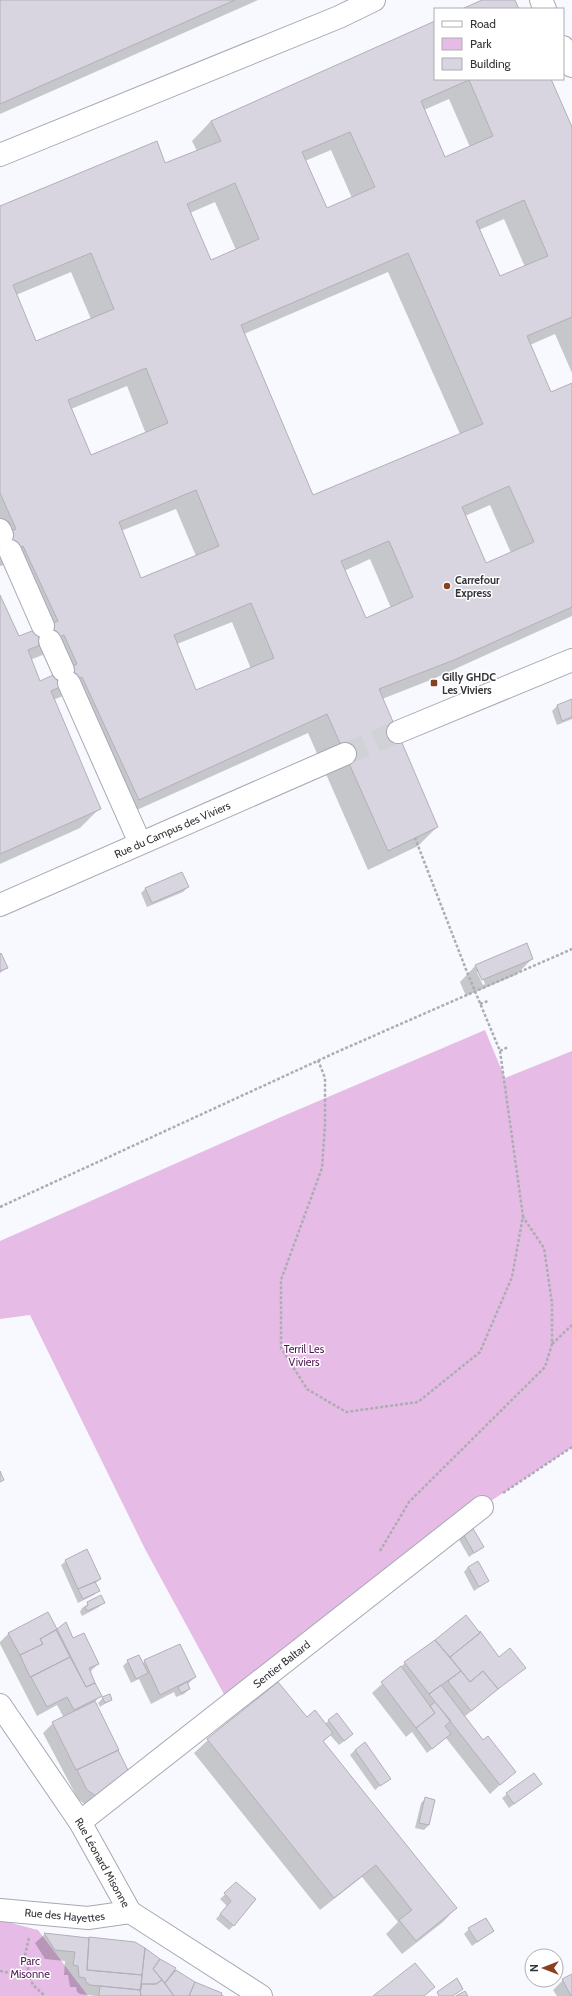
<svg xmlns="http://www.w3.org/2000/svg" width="572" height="1996" viewBox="0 0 572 1996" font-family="Cabin,sans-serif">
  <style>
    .green { fill: #e6bce7 }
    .shadow { fill: #0003; fill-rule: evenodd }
    .building { fill: #d8d4e0; stroke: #b3afba; fill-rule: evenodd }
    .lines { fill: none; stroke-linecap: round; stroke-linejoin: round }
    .minor-tunnel { stroke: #d1d2d7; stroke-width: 22; stroke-dasharray: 22 11; stroke-linecap: butt }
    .minor-casing { stroke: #a6a9b3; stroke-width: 24 }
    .path { stroke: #acadb2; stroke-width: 2.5; stroke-dasharray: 3 2; stroke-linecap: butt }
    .minor { stroke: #fff; stroke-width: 22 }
    .poi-dot { fill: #884020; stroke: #fff; stroke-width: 1.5 }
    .labels { text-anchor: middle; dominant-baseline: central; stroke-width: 3; stroke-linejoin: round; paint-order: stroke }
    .poi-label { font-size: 11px; font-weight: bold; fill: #343539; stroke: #fff; text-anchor: start }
    .street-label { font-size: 11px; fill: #343539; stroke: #fff }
    .park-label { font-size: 11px; fill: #501a53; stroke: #fff }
  </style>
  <rect width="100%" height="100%" fill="#f8f9fe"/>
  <path class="green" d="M485,1030l20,48 67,-27v396l-90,60 -256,191 -81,-149 -115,-234 -30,4v-78l281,-124z
    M0,1920l38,10 50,66h-88z"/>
  <path class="shadow" d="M0,0h258l-258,114z
    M435,22v57h114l23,50v244l-17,-39 -25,11 21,49 21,-10v232l-139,63 -51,20 55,128 -19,19 -50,24 -60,-137 -189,85 -56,-122 -10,4 46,109 -19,19 -80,36v-267l18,40 16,-6 -30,-66 -4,1v-359l165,-43 32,-13 -5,-10 19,-20zM449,99l21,48 -25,11 -21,-48zM331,150l21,48 -26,12 -21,-49zM215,202l21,48 -25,11 -21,-48zM504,219l21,48 -25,11 -21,-48zM71,272l20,47 -55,23 -20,-47zM388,272l72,162 -148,62 -68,-162zM127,386l19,48 -55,22 -20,-47zM490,505l21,48 -25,11 -21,-48zM176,509l20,47 -56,23 -19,-48zM370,559l21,49 -26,11 -21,-48zM232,622l19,47 -55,23 -19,-48zM45,654l9,21 -15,7 -9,-22z
    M572,700v19l-15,6 -5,-14 5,-5z
    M188,887l-5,5 -36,15 -6,-14 5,-5z
    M0,955l7,13 -7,5z
    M532,959l-16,16 -50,21 -6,-14 16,-17zM477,972h3l5,12 -2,1z
    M462,1533l21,14 -14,10 -11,-19z
    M66,1561l34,18 -5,5 3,7 -4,4 -16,8 -17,-38z
    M468,1567l20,14 -14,10 -10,-19z
    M100,1596l3,7 -4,4 -17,9 -2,-4 2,-4z
    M48,1613l9,17 8,-6 8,15 25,25 -8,8 11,24 -7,6 34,70 -42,33 -8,-6 -35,-66 10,-10 11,-5 -7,-13 -20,11 -37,-72v-2l9,-9zM119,1779l-26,21 -2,-2z
    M466,1616l33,43 25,9 -60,49 19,24 31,31 -24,22 -44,-56 -19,15 -15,-21 -6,5 -34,-44 33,-30z
    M128,1661l14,3 3,-3 50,16 -8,8 2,4 -5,5 -8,3 -2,-5 -23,12 -12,-25 -8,4 -8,-17z
    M278,1683l29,36 18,5 11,-10 11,25 -8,6 -9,-10 -7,7 133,166 -13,14 -41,32 -16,-20 12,-12 -36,-45 -42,33 -126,-157 14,-13z
    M103,1698l8,2 -11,7 -2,-4z
    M355,1750l34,28 -14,12 -25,-35z
    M541,1784l-32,24 -7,-10 5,-4z
    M426,1798l8,3 -5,24 -5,5 -9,-2 6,-25z
    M236,1884l-2,41 -5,5 -13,-11 11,-13 -7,-7z
    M469,1929l24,2 -21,15 -8,-12z
    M45,1934l89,9 61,40 30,13h-130l-15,-2 -3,-2 -1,-5h-6l-2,-12h-4l1,-14 -20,-2 -10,-16z
    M572,1975v21h-15l-4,-6 10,-10z"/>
  <path class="building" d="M0,0h235l-235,104z
    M482,0h33l4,9h-57z
    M435,21v58h116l21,48v190l-45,19 24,56 21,-9v224l-118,53 -75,29 59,138 -50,24 -61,-137 -188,86 -57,-123 -31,14 50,118 -101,45v-259l19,41 39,-15 -35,-75 -23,9v-19l16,-7 -16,-36v-287l157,-65 8,22 56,-22 -10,-20zM469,80l24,56 -48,21 -24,-56zM350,132l25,55 -48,21 -25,-56zM235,183l24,56 -48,21 -24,-56zM524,200l24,56 -48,20 -24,-55zM91,253l23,56 -78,32 -23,-56zM408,253l75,171 -170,71 -72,-170zM146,368l22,55 -77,32 -23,-55zM509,486l25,56 -48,21 -24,-56zM196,490l23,56 -78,32 -22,-56zM389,541l24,56 -47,21 -25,-57zM251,603l23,55 -78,32 -22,-55zM64,635l13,29 -37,17 -12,-31z
    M572,699v18l-10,4 -5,-16z
    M182,872l7,15 -37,16 -7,-15z
    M527,943l6,16 -51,21 -7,-15z
    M1,953l7,15 -8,3v-17z
    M0,1471l4,9 -4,2z
    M472,1527l12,20 -10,6 -12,-21z
    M87,1549l14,30 -23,10 -13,-29z
    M478,1561l11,20 -10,6 -11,-20z
    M95,1582l5,9 -17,8 -5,-10z
    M101,1595l4,8 -18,8 -2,-4 3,-2 -1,-3z
    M48,1612l9,17 -17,10 3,5 -23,11 -12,-22z
    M466,1615l14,18 -30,24 -15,-17z
    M66,1622l7,16 11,-5 15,31 -10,4 6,15 -9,4 -29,-58z
    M56,1630l14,27 -40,20 -10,-22 23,-11 -3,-5z
    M480,1631l19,26 11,-9 16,20 -28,21 -15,-18 -13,11 -20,-25 30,-24z
    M435,1640l26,31 -32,23 -25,-32z
    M180,1644l16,33 -36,18 -16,-35z
    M139,1655l9,18 -12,6 -9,-19z
    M70,1657l16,30 9,-4 7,13 -28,14 -7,-13 -20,10 -16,-30z
    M401,1666l34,47 -19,15 -35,-46z
    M461,1671l9,11 13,-11 15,18 -27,22 -23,-30z
    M187,1682l3,7 -9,4 -3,-6z
    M278,1682l29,35 8,-7 18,23 -10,8 134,167 -41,33 -17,-21 13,-10 -36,-45 -42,33 -127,-159z
    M441,1685l42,55 5,-4 28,36 -16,13 -71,-91z
    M110,1694l2,6 -7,3 -3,-6z
    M95,1701l24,49 -43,20 -24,-48z
    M435,1702l16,19 -6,5 6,8 -19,15 -16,-21 19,-15 -5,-7z
    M337,1713l16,21 -9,7 -16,-21z
    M365,1742l26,37 -11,7 -25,-36z
    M118,1750l11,22 -33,24 -9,-6 -10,-20z
    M534,1773l8,11 -28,20 -8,-11z
    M425,1797l10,3 -6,25 -10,-2z
    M236,1882l20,17 -22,27 -14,-12 11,-13 -7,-8z
    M486,1918l8,13 -17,11 -9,-14z
    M44,1933l45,5 -2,32 55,5 -1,15 -51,-5 -4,-3 -1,-4 -6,-1 -1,-11 -5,-1 2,-13 -20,-2z
    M89,1937l46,5 10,6 -3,27 -55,-5z
    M145,1948l15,11 -7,10 9,11 -6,4h-15z
    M556,1956h2l4,8 -5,3z
    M160,1959l16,9 -11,15 -12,-14z
    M415,1963l20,24 -11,9h-51z
    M176,1970l19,12 -6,14h-15l-9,-13z
    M572,1974v22h-1l-9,-17z
    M457,1978l6,11 -10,7h-14l-2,-4z
    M162,1980l12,16h-33l-1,-6 1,-6h15z
    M195,1982l27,11 -1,3h-32z
    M100,1986l40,4 1,6h-42z
    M465,1991l3,5h-12z"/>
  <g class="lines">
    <path class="minor-tunnel" d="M345,754l53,-22"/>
    <defs>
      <g id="minor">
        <path d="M541,0l4,9"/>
        <path d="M563,47l9,19"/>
        <path d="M0,155l339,-138 35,-17"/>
        <path d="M0,530l2,5"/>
        <path d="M10,551l33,75"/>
        <path d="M50,641l13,29"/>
        <path d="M69,683l71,160"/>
        <path d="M398,732l174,-72"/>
        <path id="s1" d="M0,905l345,-151"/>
        <path id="s2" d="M0,1705l80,117 50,90 131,84"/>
        <path id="s3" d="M80,1822l402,-315"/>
        <path id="s4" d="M0,1910l88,8 42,-6"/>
      </g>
    </defs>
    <use href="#minor" class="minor-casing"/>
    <path class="path" d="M480,1004l8,-3
      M500,1051l8,-4
      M318,1060l7,18v46l-3,44 -41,112v68l26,41 39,23 72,-10 62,-50 32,-75 11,-61 -23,-165 -33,-79 -52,-134
      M0,1207l339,-156 233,-102
      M552,1344l20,-19
      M503,1493l69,-46
      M380,1551l29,-49 136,-135 7,-23v-41l-8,-55 -21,-31
      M29,1938l-4,17 5,22 3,8 12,11
      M0,1971l30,6"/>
    <use href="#minor" class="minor"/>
  </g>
  <g class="poi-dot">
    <circle cx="447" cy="586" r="4"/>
    <rect x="430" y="679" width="8" height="8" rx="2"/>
  </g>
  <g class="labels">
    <g class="poi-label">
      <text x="455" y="580">Carrefour<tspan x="455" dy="13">Express</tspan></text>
      <text x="442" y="677">Gilly GHDC<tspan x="442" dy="13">Les Viviers</tspan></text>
    </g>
    <g class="street-label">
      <text stroke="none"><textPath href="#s1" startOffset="188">Rue du Campus des Viviers</textPath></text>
      <text stroke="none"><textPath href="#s3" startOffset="256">Sentier Baltard</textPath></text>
      <text stroke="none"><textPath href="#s2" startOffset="188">Rue Léonard Misonne</textPath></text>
      <text stroke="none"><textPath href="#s4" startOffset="65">Rue des Hayettes</textPath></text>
    </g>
    <g class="park-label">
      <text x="304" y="1349">Terril Les<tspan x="304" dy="13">Viviers</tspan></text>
      <text x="30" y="1961">Parc<tspan x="30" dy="13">Misonne</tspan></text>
    </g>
  </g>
  <rect x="434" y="8" width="130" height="72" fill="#ffffff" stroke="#aeaeb0"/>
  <rect x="442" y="21" width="20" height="6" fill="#ffffff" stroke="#aeaeb0"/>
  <text x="470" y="28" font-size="12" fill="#343539">Road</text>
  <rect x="442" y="38" width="20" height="12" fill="#e6bce7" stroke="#aeaeb0"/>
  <text x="470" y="48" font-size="12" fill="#343539">Park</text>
  <rect x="442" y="58" width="20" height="12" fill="#d8d4e0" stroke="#aeaeb0"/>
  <text x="470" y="68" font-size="12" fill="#343539">Building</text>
  <g transform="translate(544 1968) rotate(270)"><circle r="19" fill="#ffffff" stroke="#aeaeb0"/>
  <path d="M0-3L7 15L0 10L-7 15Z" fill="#884020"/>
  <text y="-6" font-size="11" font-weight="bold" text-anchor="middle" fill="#343539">N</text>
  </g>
</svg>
